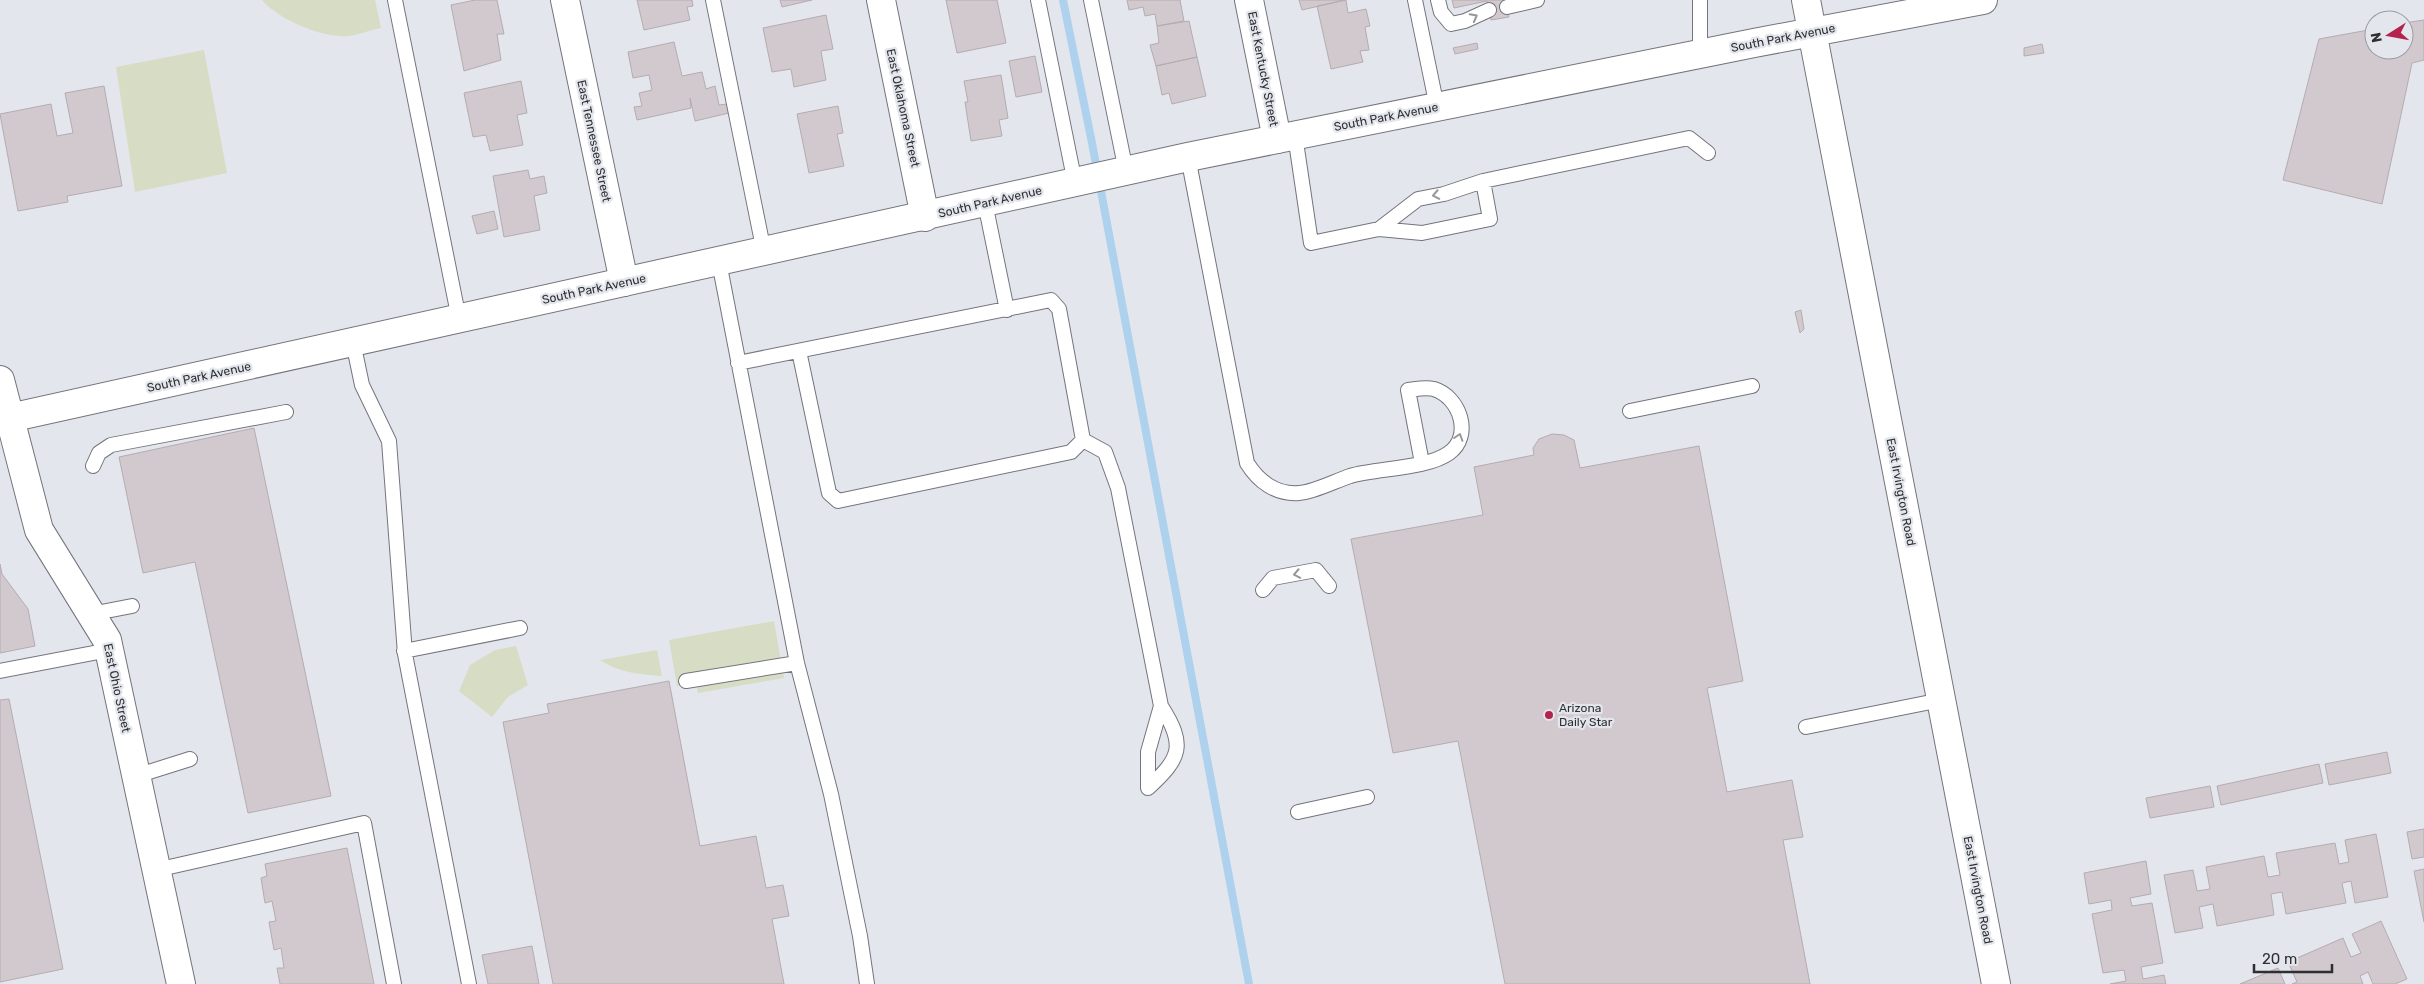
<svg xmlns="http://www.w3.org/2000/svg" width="2424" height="984" viewBox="0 0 2424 984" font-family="Rubik,sans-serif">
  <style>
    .green { fill: #d6ddc4 }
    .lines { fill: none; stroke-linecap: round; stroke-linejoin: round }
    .stream { stroke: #aed1ed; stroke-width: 8 }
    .building { fill: #d1c9cd; stroke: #b4acb0 }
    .service-casing { stroke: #73757c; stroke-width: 16 }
    .minor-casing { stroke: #73757c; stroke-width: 30 }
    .secondary-casing { stroke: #73757c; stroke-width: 30 }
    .service { stroke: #fff; stroke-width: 14 }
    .minor { stroke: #fff; stroke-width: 28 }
    .secondary { stroke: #fff; stroke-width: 28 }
    .oneway { stroke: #969798 }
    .poi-dot { fill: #b4234d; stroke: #e4e6ed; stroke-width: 2 }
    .labels { text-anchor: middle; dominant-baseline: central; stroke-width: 4.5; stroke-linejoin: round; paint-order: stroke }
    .street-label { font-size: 12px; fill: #2e2f31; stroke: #e4e6ed }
    .poi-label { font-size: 12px; fill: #2e2f31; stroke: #e4e6ed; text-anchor: start }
  </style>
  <rect width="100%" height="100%" fill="#e4e6ed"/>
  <path class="green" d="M262,0h113l6,28c-10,2 -21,6 -31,8 -26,3 -71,-16 -88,-36z
    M204,50l23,123 -92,19 -19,-125z
    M774,621l10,57 -86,15 -2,-10 -19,3 -8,-46z
    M516,646l12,39 -20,12 -16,20 -33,-26 11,-26 25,-15z
    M657,650l5,26c-23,-2 -42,-3 -62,-16z"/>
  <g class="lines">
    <path class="stream" d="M1063,0l29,143 157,841"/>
  </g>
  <path class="building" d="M475,0h22l7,34h-7l4,26 -37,11 -13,-66z
    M637,0h55l1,6 -6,1 3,13 -46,10z
    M780,0h32l-30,7z
    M946,0h51l9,43 -49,10z
    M1127,0h53l4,21 -27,5 -2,-12 -10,2 -2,-9 -14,3z
    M1299,0h46l-43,10z
    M1346,0l2,13 18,-4 4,17 -5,1 4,23 -9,1 3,11 -32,7 -14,-63z
    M1452,0h53l4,17 -18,3 -4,-19 -33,7z
    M826,15l7,34 -12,2 5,29 -32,7 -3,-18 -19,3 -9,-44z
    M2424,20v40l-12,3 -30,141 -99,-24 36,-141 55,-10v21h30v-27z
    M1189,21l8,36 -41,9 -6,-21 9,-2 -2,-17z
    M674,42l8,34 20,-4 4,17 9,-3 4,19 8,-1 2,9 -34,8 -5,-23 1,10 -54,12 -3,-13 8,-1 -3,-13 13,-3 -3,-15 -16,3 -5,-26z
    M1477,43l1,6 -23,5 -2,-6z
    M2042,44l2,9 -20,3v-8z
    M1035,56l7,36 -26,5 -7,-36z
    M1197,57l9,39 -34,8 -3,-11 -7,2 -6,-29z
    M1001,75l7,43 -9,2 3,16 -31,5 -6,-39h3l-4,-21z
    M521,81l6,32 -10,2 6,30 -33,6 -4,-16 -13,2 -9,-44z
    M104,86l18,100 -55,10 1,6 -50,9 -18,-97 51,-10 6,32 16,-3 -8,-40z
    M838,106l5,27 -6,1 7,32 -35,7 -12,-59z
    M528,170l2,9 14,-3 3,17 -13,3 6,34 -36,7 -11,-61z
    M494,211l4,18 -21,5 -5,-18z
    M1801,310l3,19 -4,4 -5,-21z
    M254,428l77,368 -83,17 -53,-251 -52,11 -24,-116z
    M1552,434l12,1 10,5 6,28 119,-22 44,235 -36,7 20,104 65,-12 11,57 -20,3 27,144h-305l-47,-243 -65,12 -42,-214 132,-24 -9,-48 60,-12 -1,-7 6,-9z
    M0,564l2,10 26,35 7,37 -35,7z
    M669,681l31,165 56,-10 10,52 17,-3 6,31 -17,3 12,65h-231l-50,-262 46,-9 -2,-9z
    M9,699l54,270 -63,13v-282z
    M2387,752l4,21 -62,12 -4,-21z
    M2319,764l4,19 -102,22 -4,-19z
    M2210,786l4,21 -64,11 -4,-20z
    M2424,829v28l-12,2 -5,-27z
    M2376,834l12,63 -33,6 -4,-22 -9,2 4,20 -60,11 -4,-22 -11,2 3,21 -57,11 -4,-22 -14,3 4,21 -28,5 -11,-58 29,-5 4,21 13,-2 -4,-22 58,-11 4,21 12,-2 -4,-22 59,-10 4,21 10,-2 -4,-22z
    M347,848l27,136h-94l-3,-16h7l-3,-20 -7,2 -5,-28 7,-1 -4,-20 -7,2 -4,-25 6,-2 -2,-12z
    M2146,861l5,33 -21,4 2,8 20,-3 11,60 -22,4 2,12 21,-4 2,9h-56l16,-3 -2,-11 -21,3 -11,-59 20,-4 -1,-10 -22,4 -5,-31z
    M2424,869v53l-10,-51z
    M2381,921l26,58 -12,5h-22l-5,-12 -8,4 3,8h-71l5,-2 -9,-20 55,-24 8,19 10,-4 -9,-19z
    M532,946l7,38h-51l-6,-29z
    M2278,968l7,16h-45z"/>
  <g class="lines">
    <defs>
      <path id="service" d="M395,0l64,319
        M713,0l51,252
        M1038,0l37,183
        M1091,0l35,171
        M1415,0l22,107
        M1438,0l3,12 10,12 14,-3 24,-11
        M1507,7l30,-7
        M1700,54v-54
        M1295,135l16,108 68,-14
        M1188,157l59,306c11,18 29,32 52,30 15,-1 36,-12 51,-17 27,-8 77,-7 99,-23 24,-17 11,-56 -15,-64 -9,-2 -17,0 -26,1l14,73
        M1483,181l-39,13 -26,5 -39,30 43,4 68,-14 -7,-38 206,-43 19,15
        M985,203l22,107
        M719,262l78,401 34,131 29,142 7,48
        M353,342l9,43 27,56 16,213 64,330
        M738,363l313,-63 8,9 24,131 -12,12 -233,49 -9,-8 -30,-142
        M1630,411l122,-25
        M1083,440l22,12 13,36 43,218 -13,46v36
        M93,466l6,-13 12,-8 175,-33
        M1263,590l10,-12 43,-8 13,16
        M91,614l41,-8
        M404,651l116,-23
        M0,671l109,-21
        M686,681l111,-18
        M1806,727l135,-27
        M136,776l54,-17
        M1148,788c33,-30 38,-43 13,-82
        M1298,812l69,-15
        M156,870l208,-47 30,161"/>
      <path id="minor" d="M565,0l59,282
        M881,0l44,217
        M1249,0l28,139
        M0,380l39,150 68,110 74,344"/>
      <path id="secondary" d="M1806,0l190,984
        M0,420l1188,-263 566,-114 229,-43"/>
    </defs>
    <use href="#service" class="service-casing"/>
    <use href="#minor" class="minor-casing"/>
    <use href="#secondary" class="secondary-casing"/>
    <use href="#service" class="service"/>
    <use href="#minor" class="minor"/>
    <use href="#secondary" class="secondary"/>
  </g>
  <defs><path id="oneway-chevron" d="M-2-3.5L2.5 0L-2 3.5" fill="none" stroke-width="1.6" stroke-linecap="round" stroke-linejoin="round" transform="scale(1.25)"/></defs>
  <g class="oneway">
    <use href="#oneway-chevron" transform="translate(1474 17) rotate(-28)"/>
    <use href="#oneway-chevron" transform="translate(1436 195) rotate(169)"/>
    <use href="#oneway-chevron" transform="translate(1459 437) rotate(-72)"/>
    <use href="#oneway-chevron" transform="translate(1297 574) rotate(169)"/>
  </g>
  <circle class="poi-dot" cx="1549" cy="715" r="5"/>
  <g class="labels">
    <g class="street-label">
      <text transform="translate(1783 38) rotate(-11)">South Park Avenue</text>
      <text transform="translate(1263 69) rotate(79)">East Kentucky Street</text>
      <text transform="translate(903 108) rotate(78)">East Oklahoma Street</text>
      <text transform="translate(1386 117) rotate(-11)">South Park Avenue</text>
      <text transform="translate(594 141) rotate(78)">East Tennessee Street</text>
      <text transform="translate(990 202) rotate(-13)">South Park Avenue</text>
      <text transform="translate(594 289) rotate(-12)">South Park Avenue</text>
      <text transform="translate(199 377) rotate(-12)">South Park Avenue</text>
      <text transform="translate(1901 492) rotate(79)">East Irvington Road</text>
      <text transform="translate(117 688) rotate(78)">East Ohio Street</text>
      <text transform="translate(1978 890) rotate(79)">East Irvington Road</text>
    </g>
    <g class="poi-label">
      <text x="1559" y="708">Arizona<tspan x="1559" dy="14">Daily Star</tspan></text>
    </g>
  </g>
  <g transform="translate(2389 35) rotate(259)"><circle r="24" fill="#e4e6ed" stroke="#9b9da2"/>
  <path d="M0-4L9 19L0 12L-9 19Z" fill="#b4234d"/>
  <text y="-8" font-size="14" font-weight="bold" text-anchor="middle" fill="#2e2f31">N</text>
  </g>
  <path d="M2254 964v8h78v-8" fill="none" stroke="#2e2f31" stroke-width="2.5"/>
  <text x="2262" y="964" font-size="15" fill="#2e2f31" stroke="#e4e6ed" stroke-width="4" paint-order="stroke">20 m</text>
</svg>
